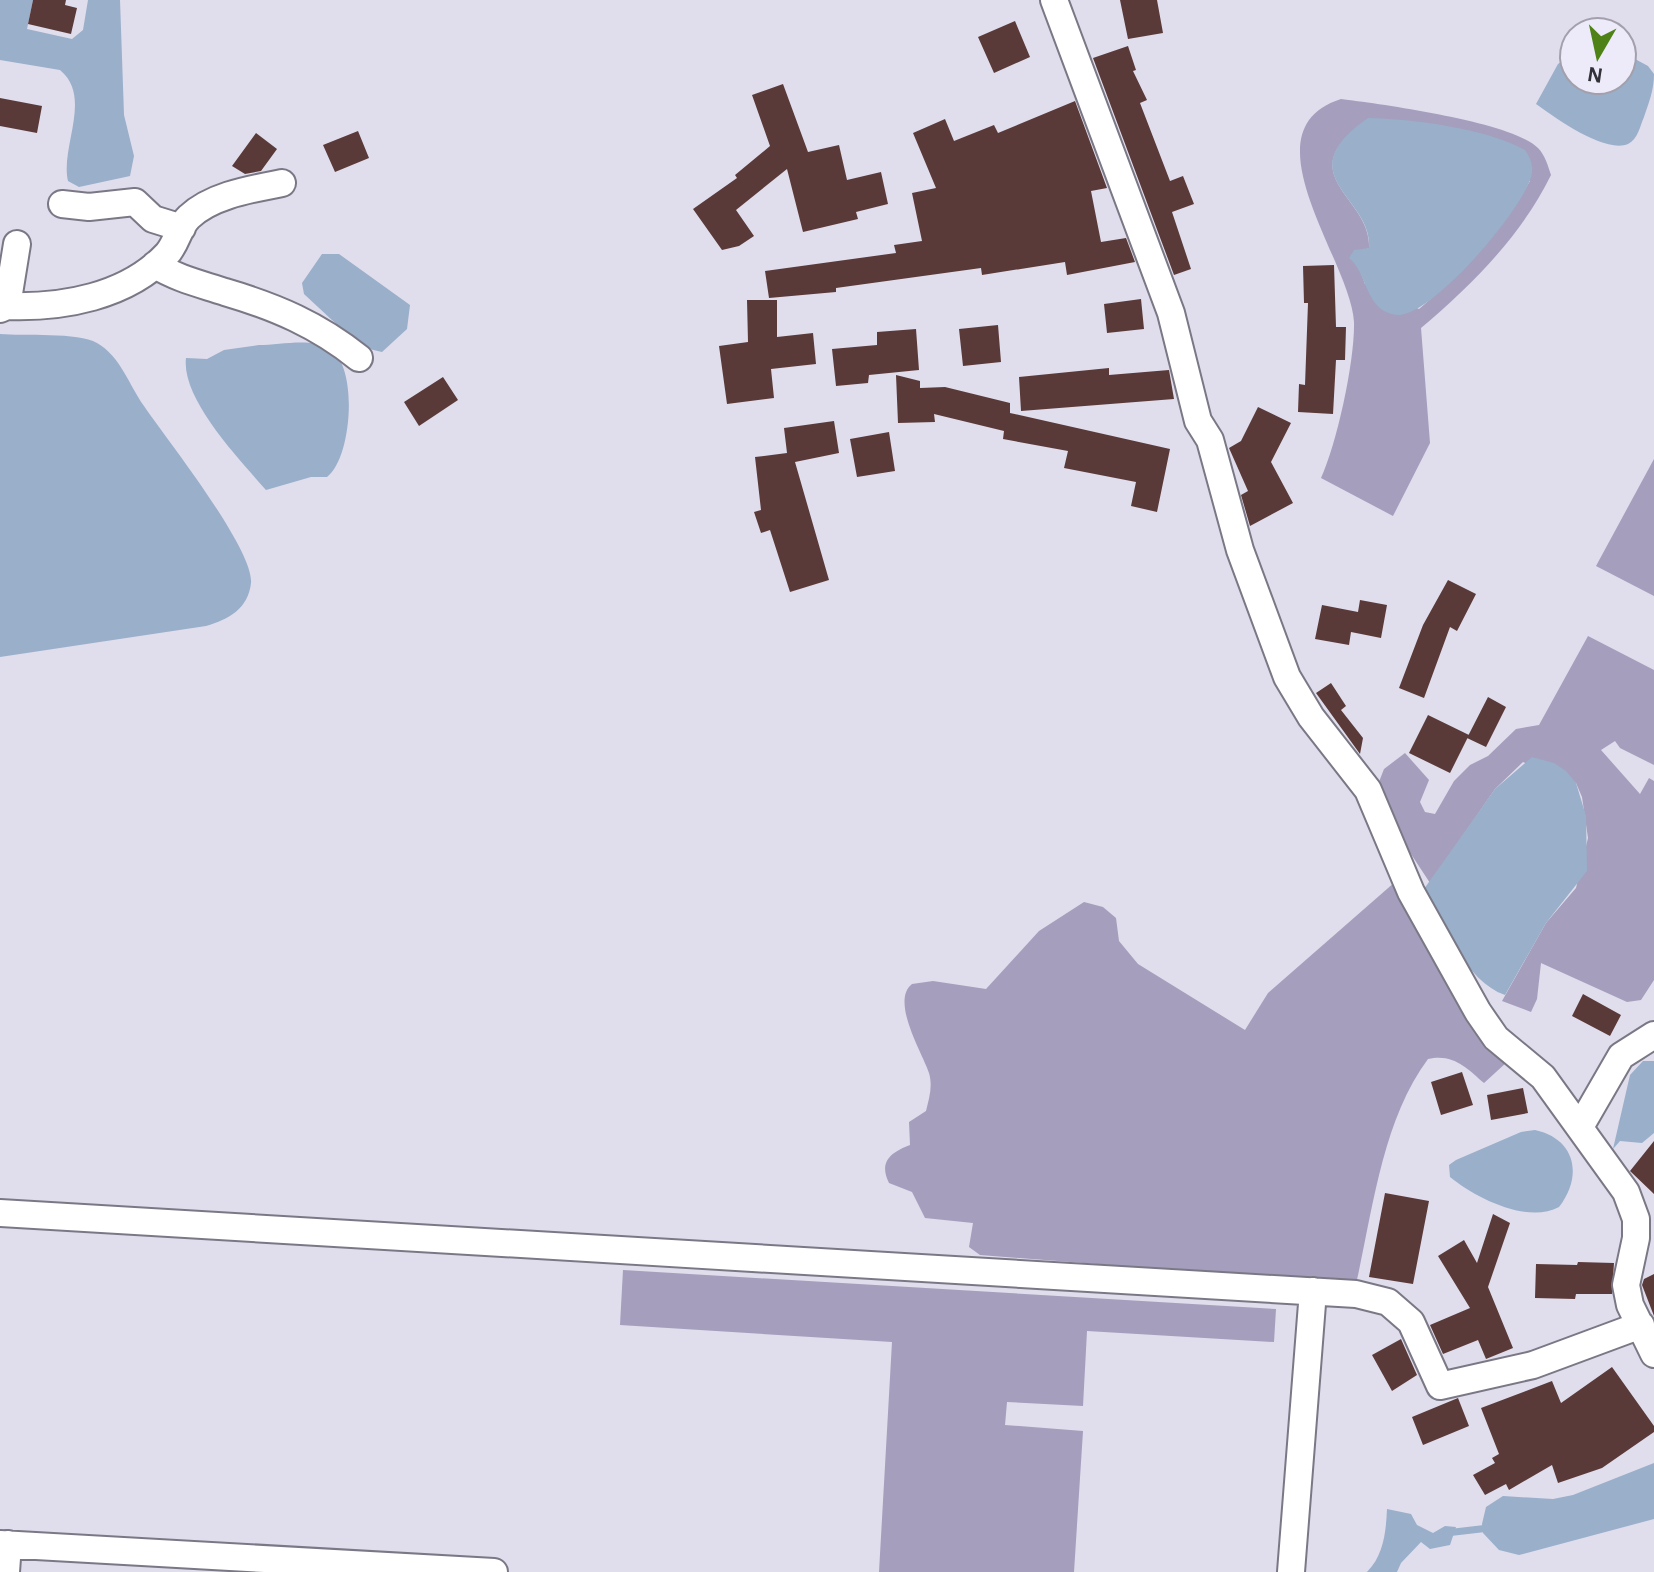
<svg xmlns="http://www.w3.org/2000/svg" width="1654" height="1572" viewBox="0 0 1654 1572" font-family="'Alegreya Sans',sans-serif">
  <style>
    .forest { fill: #a59ebd; fill-rule: evenodd }
    .water { fill: #99afca }
    .lines { fill: none; stroke-linecap: round; stroke-linejoin: round }
    .stream { stroke: #99afca; stroke-width: 7 }
    .building { fill: #5a3a39 }
    .street-casing { stroke: #7b7886; stroke-width: 30 }
    .street { stroke: #fff; stroke-width: 26 }
  </style>
  <rect width="100%" height="100%" fill="#e0ddec"/>
  <path class="forest" d="M1341,99c40,5 172,23 197,49 7,7 10,18 13,27 -30,61 -79,110 -130,153l9,115 -37,73 -72,-38c16,-35 34,-118 33,-156 -3,-61 -111,-192 -13,-223zM1368,119l66,6 96,56c-28,49 -67,92 -111,128l-54,-25 -8,-21 5,-12 7,-3c3,-52 -83,-72 -1,-129z
    M1654,459v137l-58,-30z
    M1588,636l66,34v95l-34,-17 -5,-7 -14,9 39,44 9,-16 5,3v199l-13,20 -14,2 -86,-39 -4,36 -6,13 -29,-11 44,-78 30,-35 12,-50 -6,-41 -6,-14 -53,-21 -28,27 -65,94 -36,-55 -17,-41 7,-18 21,-16 24,27 -9,22 5,10 10,2 19,-33 16,-16 18,-9 28,-27 23,-4z
    M1395,882l112,180 -23,21c-17,-15 -31,-30 -56,-24 -46,62 -55,151 -72,225l-376,-29 -11,-8 4,-24 -48,-5 -13,-26 -23,-9c-11,-22 3,-31 21,-38l-1,-23 17,-11c3,-13 7,-24 3,-38 -6,-19 -39,-72 -17,-89l21,-3 53,8 53,-58 45,-29 19,5 13,11 3,23 19,23 107,66 23,-37z
    M623,1270l653,39 -2,33 -187,-11 -4,75 -76,-4 -2,23 78,6 -9,141h-195l13,-230 -272,-17z"/>
  <path class="water" d="M0,0h33l-6,29 45,10 11,-9 5,-30h32l4,115 10,41 -4,20 -51,11 -11,-6c-8,-34 25,-84 -8,-111l-60,-10z
    M1622,52l26,14 6,8c0,16 -5,28 -10,43 -4,9 -6,22 -16,27 -23,10 -74,-27 -92,-40l22,-40 16,-11v27h48z
    M1368,118c45,1 117,10 157,32 5,7 8,14 7,23 -5,33 -101,145 -135,142 -32,-3 -29,-42 -48,-57l5,-8 15,-2c4,-51 -84,-72 -1,-130z
    M322,254h17l71,51 -3,24 -25,23 -21,-5 -57,-53 -2,-11z
    M0,334c23,2 78,-2 97,9 24,14 32,42 47,63 21,31 110,143 107,177 -3,26 -22,36 -45,43l-206,31z
    M259,345c20,0 49,-7 68,2 33,15 25,112 0,130h-16l-45,13c-26,-30 -85,-91 -80,-132l21,1 17,-9z
    M1532,757l22,6 12,8 10,12 10,33 1,55 -41,52 -41,72c-40,-14 -61,-71 -81,-106l71,-100z
    M1643,1061h11v72l-12,10 -22,-2 -7,8 17,-74z
    M1535,1130c41,9 48,46 24,77 -32,17 -83,-9 -109,-30l-1,-12 7,-5 65,-28z
    M1654,1463v56l-135,36 -20,-5 -16,-17 -1,-9 4,-17 17,-11 50,3 20,-4z
    M1387,1509l24,5 6,11 16,8 12,-7 11,1 -6,18 -20,4 -9,-7 -20,21 -4,9h-30c17,-17 19,-41 20,-63z"/>
  <g class="lines">
    <path class="stream" d="M1446,1533l43,-5"/>
  </g>
  <path class="building" d="M33,0h33l-1,5 12,3 -6,26 -43,-10z
    M1120,0h37l6,33 -35,6z
    M1015,21l15,36 -36,16 -16,-36z
    M1128,46l8,24 -3,1 14,29 -7,3 30,78 13,-5 11,28 -22,8 19,57 -17,6 -81,-217z
    M783,84l25,68 31,-7 8,35 34,-8 7,32 -32,8 2,7 -55,13 -16,-63 -51,41 18,26 -15,10 -17,4 -29,-41 44,-31 -2,-3 35,-29 -18,-51z
    M0,98l42,8 -5,27 -37,-7z
    M1075,101l32,87 -16,3 10,51 25,-4 9,24 -68,13 -2,-13 -83,13 -1,-7 -145,20v4l-67,6 -4,-27 131,-18 -2,-8 28,-4 -10,-48 24,-5 -23,-55 32,-14 9,22 40,-16 4,8z
    M358,131l11,27 -34,14 -12,-27z
    M256,133l21,16 -16,22 -16,3 -13,-8z
    M1334,265l2,62h10l-1,33h-9l-3,54 -35,-2 1,-28 6,1 3,-82h-4l-1,-37z
    M1141,299l3,30 -37,4 -3,-29z
    M747,300h30v37l36,-4 3,31 -45,5 3,29 -47,6 -8,-58 29,-4z
    M998,325l3,37 -38,4 -4,-37z
    M916,329l3,41 -50,5 -1,8 -32,3 -4,-37 45,-4v-13z
    M1109,368v7l60,-5 5,29 -153,12 -2,-34z
    M896,375l24,6v7l25,-1 65,16v10l160,36 -13,63 -26,-6 5,-24 -72,-14 4,-17 -65,-12 1,-8 -70,-17 1,8 -37,1z
    M443,377l15,23 -39,26 -15,-24z
    M1258,407l33,16 -20,39 22,41 -43,23 -9,-31 7,-4 -19,-43 12,-7z
    M834,421l5,32 -44,9 34,118 -39,12 -20,-62 -9,3 -7,-21 7,-2 -6,-53 32,-4 -3,-25z
    M889,432l6,39 -38,6 -7,-38z
    M1448,580l28,14 -19,37 -7,-4 -26,71 -25,-10 24,-63z
    M1360,600l27,5 -6,33 -30,-6 -2,13 -34,-6 7,-34 36,7z
    M1331,683l15,23 -5,4 22,28 -3,16 -44,-61z
    M1488,697l18,10 -20,40 -19,-9z
    M1428,715l41,20 -19,38 -41,-20z
    M1583,994l38,21 -11,21 -38,-20z
    M1462,1072l11,33 -32,10 -10,-33z
    M1523,1088l5,25 -37,7 -4,-25z
    M1654,1141v53l-24,-23z
    M1385,1193l44,8 -16,83 -44,-7z
    M1493,1214l17,9 -22,64 25,61 -27,11 -8,-19 -35,14 -13,-29 40,-17 -32,-52 26,-16 13,23z
    M1578,1262l36,1 -2,31h-36l-1,5 -40,-1 1,-34 41,1z
    M1654,1274v42l-12,-31 2,-6z
    M1401,1339l16,36 -25,16 -20,-36z
    M1612,1367l42,59v6l-52,36 -44,15 -6,-18 -43,25 -3,-6 -21,11 -12,-20 22,-12 -3,-5 7,-4 -18,-46 71,-27 9,22z
    M1458,1398l11,28 -46,19 -11,-28z"/>
  <g class="lines">
    <defs>
      <path id="street" d="M1054,0l117,313 27,108 12,19 30,110 47,127 24,40 57,73 43,102 67,120 18,26 47,39 83,115 10,27v19l-10,47 4,20 24,49
        M62,204l27,3 46,-5 18,17 29,9
        M155,265c23,14 46,19 70,27 51,15 93,33 134,66
        M7,306l10,-62
        M0,309l7,-3c55,2 120,-9 160,-52 10,-11 12,-28 22,-37 23,-22 63,-28 93,-34
        M1580,1127l41,-71 33,-21
        M0,1213l1356,81 32,8 23,20 29,64 93,-21 108,-40
        M0,1544l494,28
        M6,1572l2,-28
        M1291,1572l22,-281"/>
    </defs>
    <use href="#street" class="street-casing"/>
    <use href="#street" class="street"/>
  </g>
  <g transform="translate(1598 56) rotate(189)"><circle r="38" fill="#edeafa" stroke="#a3a0ac" stroke-width="2"/>
  <path d="M0-6L14 30L0 20L-14 30Z" fill="#4f8216"/>
  <text y="-12" font-size="22" font-weight="bold" text-anchor="middle" fill="#333238">N</text>
  </g>
</svg>
